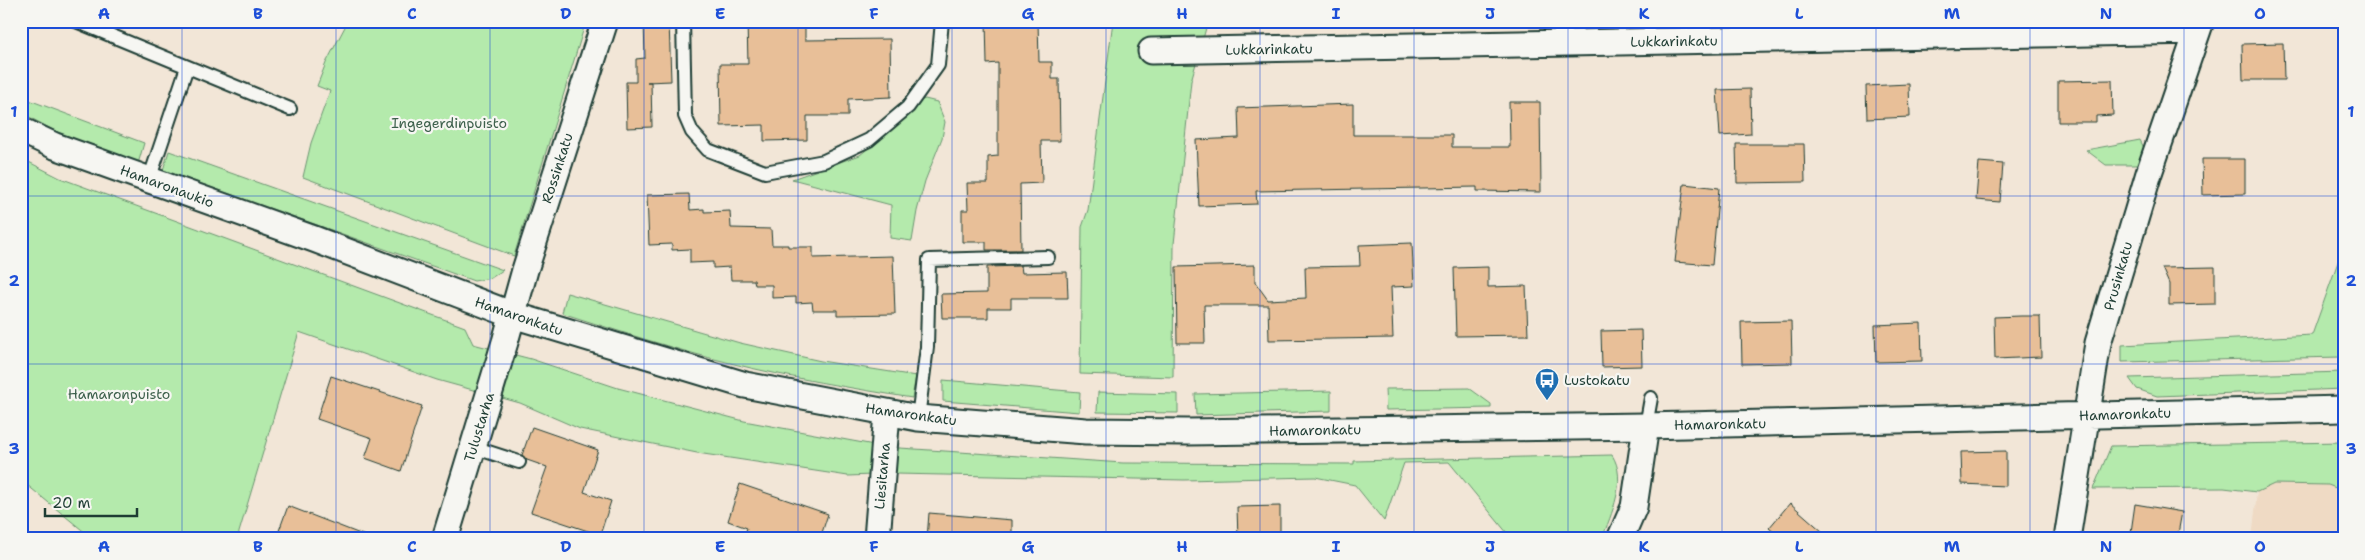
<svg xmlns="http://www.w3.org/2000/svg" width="2365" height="560" viewBox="0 0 2365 560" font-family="'Shantell Sans',sans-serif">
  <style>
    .built { fill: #efdac4 }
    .green { fill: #b4eaac; stroke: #6a9470 }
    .building { fill: #e8bf98; stroke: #1f3d34 }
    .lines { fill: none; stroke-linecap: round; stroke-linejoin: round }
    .lane-casing { stroke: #1f3d34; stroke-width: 16 }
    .street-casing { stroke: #1f3d34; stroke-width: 29 }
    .lane { stroke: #f6f6f2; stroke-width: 12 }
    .street { stroke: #f6f6f2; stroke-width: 25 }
    .grid { fill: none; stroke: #1d4ed8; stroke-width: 1; stroke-opacity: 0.55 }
    .labels { text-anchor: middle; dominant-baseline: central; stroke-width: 4.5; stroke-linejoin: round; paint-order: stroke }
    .street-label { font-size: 14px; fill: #1f3d34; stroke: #f6f6f2 }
    .park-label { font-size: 14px; fill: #3d604c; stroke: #f6f6f2 }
    .poi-label { font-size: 14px; fill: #1f3d34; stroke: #f6f6f2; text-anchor: start }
    .neatline { fill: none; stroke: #1d4ed8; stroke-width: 2 }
    .grid-label { font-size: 16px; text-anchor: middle; font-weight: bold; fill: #1d4ed8 }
  </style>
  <rect width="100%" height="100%" fill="#f2e6d7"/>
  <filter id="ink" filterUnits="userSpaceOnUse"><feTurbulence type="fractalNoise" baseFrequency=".02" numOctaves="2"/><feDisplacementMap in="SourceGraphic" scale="10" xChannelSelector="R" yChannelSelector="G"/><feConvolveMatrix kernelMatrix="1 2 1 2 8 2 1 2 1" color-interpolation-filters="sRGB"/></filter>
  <g filter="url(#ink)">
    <path class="built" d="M2273,484l55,1 16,6v48h-92l5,-47z"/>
    <path class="green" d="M348,21h238l-72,235 -211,-79 8,-34 19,-52 -13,-5 9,-23z
      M1113,21h95l-17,60 -17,163 -1,133 -93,-3 2,-147 6,-17z
      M21,97l123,46 -6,21c-41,-14 -80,-29 -117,-52z
      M925,99l12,3 8,20 -3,16 -17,43 -8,30 -5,30 -22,-3 1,-33 -99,-26 68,-24 43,-35 16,-19z
      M2140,140l4,8 -6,17h-32l-20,-15z
      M169,151l334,119 -12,8 -17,3 -311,-111z
      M21,158l39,20 405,149 8,17 58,15 87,29 126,33 141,26 238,16 231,1v-3l258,-6c16,25 -1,59 -10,84h-90l-63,-77 -45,1 -20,58 -29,-36 -40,-8 -131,3 -288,-6 -48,2 -151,-23 -117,-24 -60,-26 -83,-23 -138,-48 -62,207h-144l-72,-59z
      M2344,245v105l-3,7 -219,5v-17l190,-10z
      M567,293l173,50 81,18 95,15 -4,22c-61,-10 -122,-20 -182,-35 -57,-14 -112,-32 -168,-50z
      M2344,372v17l-187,7 -20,-7 -8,-11z
      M943,380l137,12 -1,20 -136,-11z
      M1469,388l22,16v4l-105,2 -1,-21z
      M1331,391v20l-135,4 -1,-21z
      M1098,392l80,2v19l-81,-1z
      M2344,442v49l-16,-6 -54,-1 -17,8 -33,-4 -131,1 18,-43z"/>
    <path class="building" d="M644,21h25l2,60 -24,1h4l1,45 -25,1 -1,-46h10v-23l9,-1z
      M747,21h58v19l85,-1 1,58 -43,2v17h-41v24l-43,1v-16l-43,1 -1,-62h28z
      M986,21h52l1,41h13v17h7l1,62h-19l1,42 -22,1 1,66h-35v-8h-24v-32h6l-1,-27h21v-26l10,-1v-93l-11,1z
      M2283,43l1,37h-41l-1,-36z
      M2112,80l1,35 -17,1v6h-38v-41z
      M1909,84l1,33 -43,2 -1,-33z
      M1750,89l1,45 -31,2 -3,-46z
      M1509,102h31l1,90 -64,-1v-4l-221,4 1,13 -58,2 -3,-66 43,-2 -1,-30 115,-4v31h99v12h58z
      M1736,144h68l1,38 -68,1z
      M2202,159h43v35l-42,1z
      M1979,162l24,2 -3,38 -24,-2z
      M1684,184l35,4 -7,77 -37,-3z
      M689,194l1,16 14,-1v3l26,-1 1,17 40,1 1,16h16v2h25v11l80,-2 2,58 -58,1v-5h-24l-1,-8 -16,1v-6l-24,1v-13h-17l-1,-5h-23l-1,-13 -17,1v-6l-23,1v-14l-18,1v-6l-23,1 -2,-50z
      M1412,243l2,43 -23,1 2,51 -124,2 -1,-35h-64l1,38h-28l-1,-76 79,-2v17l13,18 38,-2 -1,-31 55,-1 -1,-21z
      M1021,266l1,7 45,-1 1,26h-57v10h-23v10h-46l-1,-24 46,-1v-26z
      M1488,267v20l38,-1 2,49 -72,1 -2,-68z
      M2215,267v37l-46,1v-21l-7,-16z
      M2021,316h19l1,41 -46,2 -1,-42z
      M1791,321l1,42 -50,1 -1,-42z
      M1921,323l1,38 -46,1 -1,-37z
      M1641,330l1,36 -40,1 -1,-36z
      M331,376l91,30 -21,65 -36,-13 7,-20 -55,-19z
      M532,427l66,23 -14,42 27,9 -11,34 -69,-23 16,-45 -20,-7 -5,-5z
      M2006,451v35l-44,-2 -1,-32z
      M740,484l88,30 -8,25h-77l4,-11 -19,-7z
      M1790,503l41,36h-49l-13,-11z
      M2135,504l47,8 -5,27h-47z
      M288,506l80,31v2h-92z
      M1280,506v33h-42l-1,-32z
      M929,513l83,7v19h-85z"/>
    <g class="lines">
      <defs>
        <path id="lane" d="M76,21l214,88
          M683,21l2,95 7,16 16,18 57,22 59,-11 45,-21 39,-33 30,-42 4,-44
          M149,180l38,-113
          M918,418l9,-71 2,-87 119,-3
          M1646,426l5,-28
          M473,447l46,15"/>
        <path id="street" d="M1151,51l1046,-20
          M21,130l34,16 259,93 199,76 232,70 173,33 168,13 102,1 458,-6 698,-17
          M445,539l60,-197 20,-72 80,-249
          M877,539l10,-126
          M1620,539l14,-32 12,-81
          M2067,539l31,-196 51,-170 52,-152"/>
      </defs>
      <use href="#lane" class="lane-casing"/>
      <use href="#street" class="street-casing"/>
      <use href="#lane" class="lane"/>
      <use href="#street" class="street"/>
    </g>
  </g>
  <path class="grid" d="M182,21v518M336,21v518M490,21v518M644,21v518M798,21v518M952,21v518M1106,21v518M1260,21v518M1414,21v518M1568,21v518M1722,21v518M1876,21v518M2030,21v518M2184,21v518M21,196h2323M21,364h2323"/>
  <defs>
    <symbol id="bus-pin" viewBox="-11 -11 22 30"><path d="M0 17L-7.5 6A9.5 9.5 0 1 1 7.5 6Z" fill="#1f6fb2" stroke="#f6f6f2"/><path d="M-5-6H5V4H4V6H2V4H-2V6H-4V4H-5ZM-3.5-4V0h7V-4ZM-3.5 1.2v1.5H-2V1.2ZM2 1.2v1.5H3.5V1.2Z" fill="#fff"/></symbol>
  </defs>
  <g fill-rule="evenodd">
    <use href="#bus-pin" x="1533" y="366" width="28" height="38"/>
  </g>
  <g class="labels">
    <g class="street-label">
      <text transform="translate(1674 41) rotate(-1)">Lukkarinkatu</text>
      <text transform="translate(1269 49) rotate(-1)">Lukkarinkatu</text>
      <text transform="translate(557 168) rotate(-72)">Rossinkatu</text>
      <text transform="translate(167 186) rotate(20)">Hamaronaukio</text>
      <text transform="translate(2118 276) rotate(-74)">Prusinkatu</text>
      <text transform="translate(519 316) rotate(19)">Hamaronkatu</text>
      <text transform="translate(911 414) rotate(8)">Hamaronkatu</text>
      <text transform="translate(2125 414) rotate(-2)">Hamaronkatu</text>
      <text transform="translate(1720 424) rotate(-1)">Hamaronkatu</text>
      <text transform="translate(479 427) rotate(-73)">Tulustarha</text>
      <text transform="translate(1315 430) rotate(-1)">Hamaronkatu</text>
      <text transform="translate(882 476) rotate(-85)">Liesitarha</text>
    </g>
    <g class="park-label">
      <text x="449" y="123">Ingegerdinpuisto</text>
      <text x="119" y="394">Hamaronpuisto</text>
    </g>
    <g class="poi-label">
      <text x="1564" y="380">Lustokatu</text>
    </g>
  </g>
  <rect width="2365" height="560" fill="none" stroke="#f6f6f2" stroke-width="55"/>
  <path d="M45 508v8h92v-8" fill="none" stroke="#1f3d34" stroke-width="2.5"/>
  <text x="52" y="508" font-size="15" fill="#1f3d34" stroke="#f6f6f2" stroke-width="4" paint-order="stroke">20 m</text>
  <rect x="28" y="28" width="2310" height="504" class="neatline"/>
  <g class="grid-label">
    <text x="104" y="19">A</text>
    <text x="258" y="19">B</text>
    <text x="412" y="19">C</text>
    <text x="566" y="19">D</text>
    <text x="720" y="19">E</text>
    <text x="874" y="19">F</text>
    <text x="1028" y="19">G</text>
    <text x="1182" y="19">H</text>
    <text x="1336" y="19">I</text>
    <text x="1490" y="19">J</text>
    <text x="1644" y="19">K</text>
    <text x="1799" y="19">L</text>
    <text x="1952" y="19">M</text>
    <text x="2106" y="19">N</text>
    <text x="2260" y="19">O</text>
    <text x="14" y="117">1</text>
    <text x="2351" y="117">1</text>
    <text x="14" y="286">2</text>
    <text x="2351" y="286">2</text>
    <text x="14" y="454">3</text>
    <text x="2351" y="454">3</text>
    <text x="104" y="552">A</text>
    <text x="258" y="552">B</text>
    <text x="412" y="552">C</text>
    <text x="566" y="552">D</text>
    <text x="720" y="552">E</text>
    <text x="874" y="552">F</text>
    <text x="1028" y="552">G</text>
    <text x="1182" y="552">H</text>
    <text x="1336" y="552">I</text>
    <text x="1490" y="552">J</text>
    <text x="1644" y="552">K</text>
    <text x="1799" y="552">L</text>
    <text x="1952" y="552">M</text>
    <text x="2106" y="552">N</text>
    <text x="2260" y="552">O</text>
  </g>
</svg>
